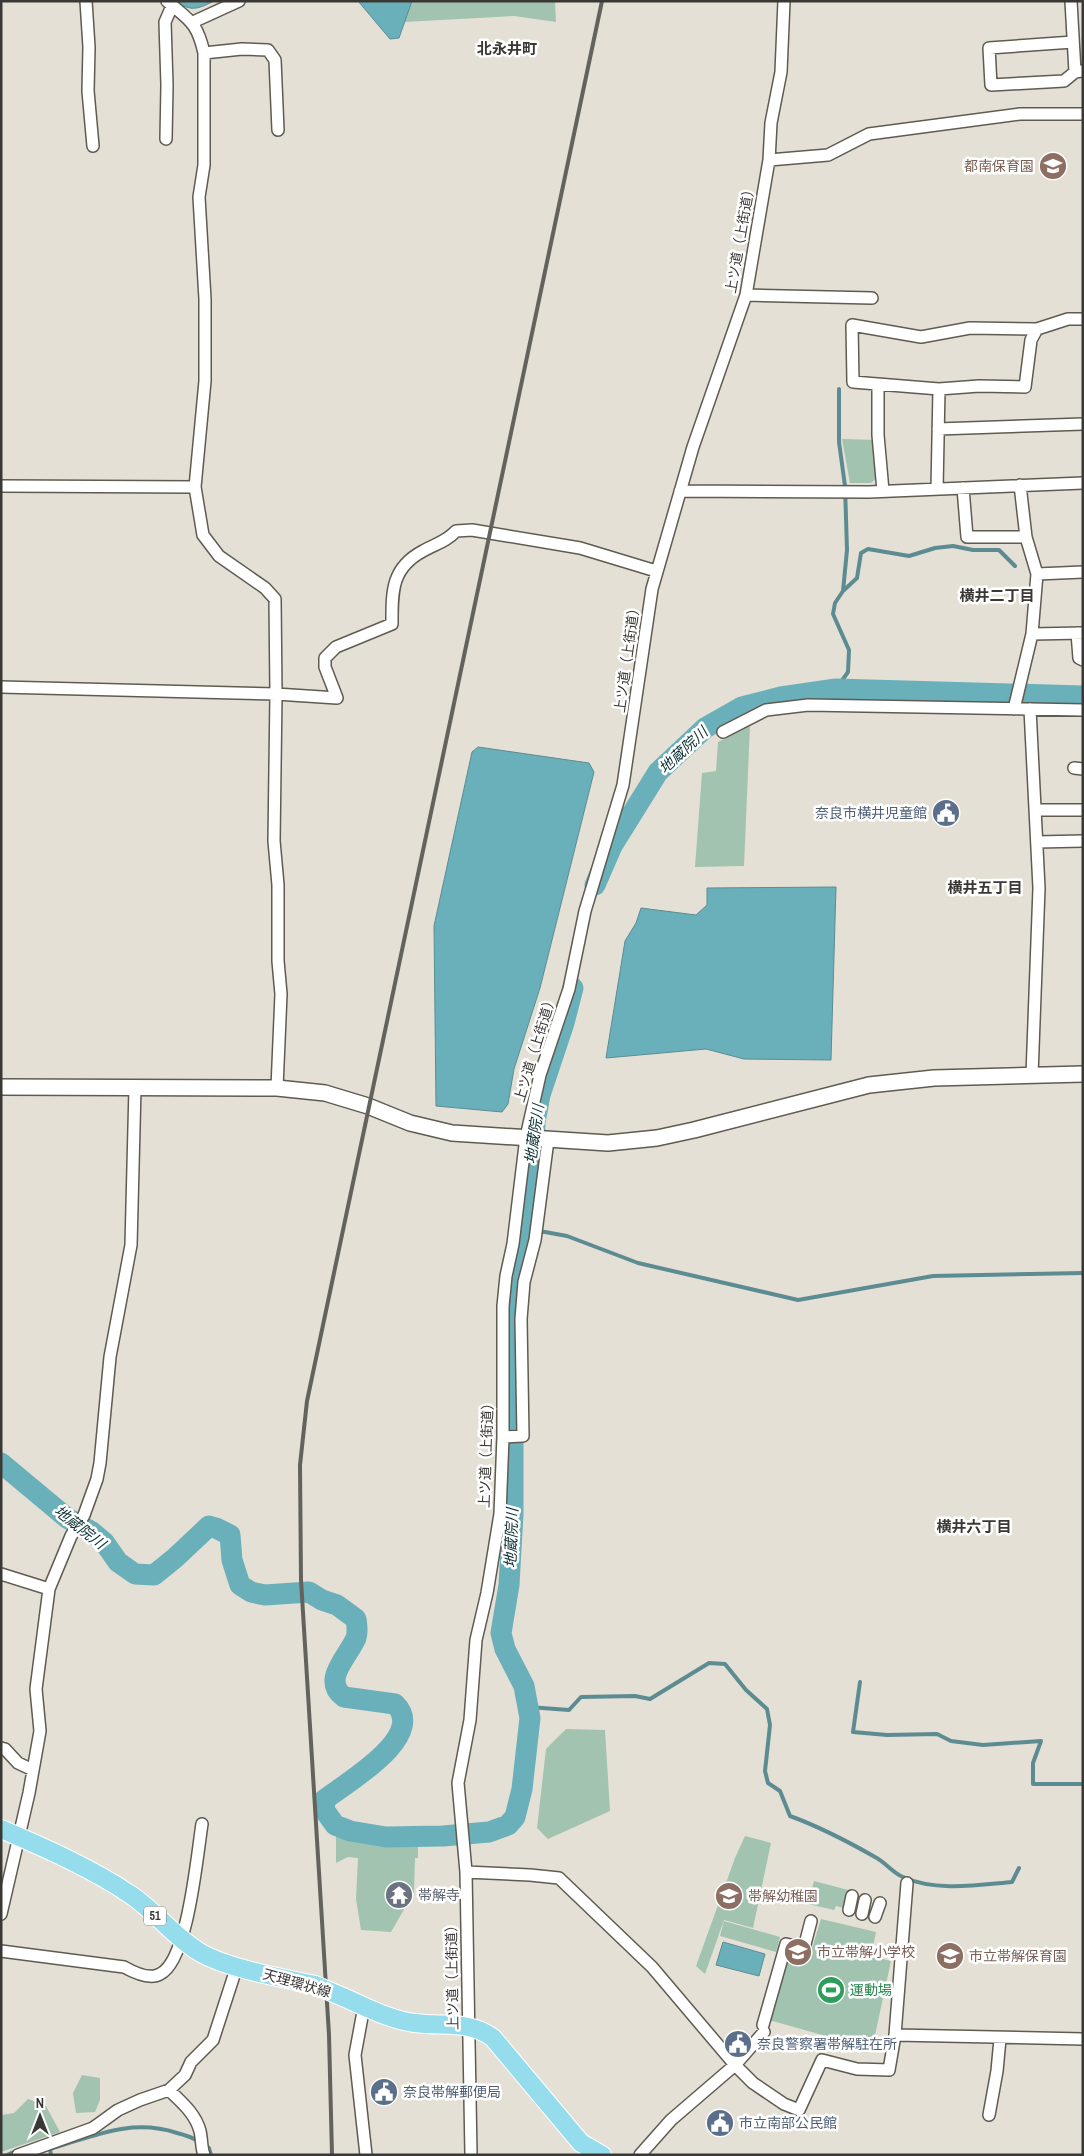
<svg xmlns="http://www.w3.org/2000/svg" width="1084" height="2156" viewBox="0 0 1084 2156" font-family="'Archivo Narrow','Noto Sans JP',sans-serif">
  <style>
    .green { fill: #a1c3b0 }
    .water { fill: #6ab0bb; stroke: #5c8c92 }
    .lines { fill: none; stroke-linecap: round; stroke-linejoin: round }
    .stream { stroke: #5c8c92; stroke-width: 4 }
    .river { stroke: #6ab0bb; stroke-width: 21 }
    .street-casing { stroke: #5f5b51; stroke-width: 14 }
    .secondary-casing { stroke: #5f5b51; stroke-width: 18 }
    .primary-casing { stroke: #fff; stroke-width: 20 }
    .street { stroke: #fff; stroke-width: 11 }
    .secondary { stroke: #fff; stroke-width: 15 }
    .primary { stroke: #95dcec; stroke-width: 18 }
    .rail { stroke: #64625c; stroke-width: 4 }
    .primary-bridge-casing { stroke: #fff; stroke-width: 20; stroke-linecap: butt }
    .primary-bridge { stroke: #95dcec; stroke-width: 18 }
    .labels { text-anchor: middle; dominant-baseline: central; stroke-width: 5; stroke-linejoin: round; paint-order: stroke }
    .shield { fill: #fff; stroke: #757471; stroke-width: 1 }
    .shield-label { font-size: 12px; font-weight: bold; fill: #3a3834 }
    .education-label { font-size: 14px; fill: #785e54; stroke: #fff; text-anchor: start }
    .street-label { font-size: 14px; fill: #3a3834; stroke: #fff }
    .service-label { font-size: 14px; fill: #4e5e75; stroke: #fff; text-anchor: start }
    .worship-label { font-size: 14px; fill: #5b616d; stroke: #fff; text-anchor: start }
    .leisure-label { font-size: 14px; fill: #27864d; stroke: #fff; text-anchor: start }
    .neighbourhood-label { font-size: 15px; font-weight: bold; fill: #3a3834; stroke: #fff }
    .water-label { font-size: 15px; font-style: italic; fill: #0d3136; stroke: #fff }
  </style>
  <rect width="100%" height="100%" fill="#e5e0d5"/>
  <path class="green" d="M412,1h143l1,21 -42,-6 -110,6z
    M842,439l34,1 3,36 -8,7h-21z
    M750,726l-6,140 -49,1 7,-94 14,-2 2,-29z
    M566,1729l39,1 5,81 -62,28 -11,-11 9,-79z
    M336,1833l24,9 58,2v14h-3l-1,34 -23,40 -30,-2 -5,-31 2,-41 -10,-1 -12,6z
    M745,1836l26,7 -18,85 -29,-8 -19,54 -9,-8 39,-108z
    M814,1881l38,10 -4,18 -12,-3 -2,4 -26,-6z
    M821,1919l55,13 -5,24 20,5 -19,88 -103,-29 20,-71 22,3z
    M724,1921l56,16 -4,15 -56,-16z
    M82,2075l18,3v22l-5,12 -19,1 -3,-20z
    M28,2099l18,7 14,26 -59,20v-37l13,-2z"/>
  <path class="water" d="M177,1h37c-14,7 -24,12 -37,0z
    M358,1h54l-13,37 -9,1z
    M478,747l111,16 5,9 -54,216 -26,81 -6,35 -6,8 -66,-6 -2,-180 38,-174z
    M836,887l-5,173 -87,-1 -38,-10 -100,9 19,-117 11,-18 5,-15 55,7 11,-10v-17z
    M723,1942l42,12 -6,22 -43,-11z"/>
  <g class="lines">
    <path class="stream" d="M839,389v53l6,44 2,64 -4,41
      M836,689l12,-17 1,-22 -16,-36 2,-11 8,-12 14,-13 4,-25 7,-4 41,7 26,-8 18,-2 20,4h26l16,16
      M522,1232h23l22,4 71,27 160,37 135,-24 150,-3
      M860,1682l-7,50 34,3 50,-1 14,7 32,4 58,-4 -8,22v21h50
      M529,1707l40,3 12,-13 54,-1 15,3 59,-36 16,1 21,26 21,19 3,16 -5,46 3,12 12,8 10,25c30,11 57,25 85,41 10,5 18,16 28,20 33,15 75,8 109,5l7,-14
      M204,2145l5,3 2,7
      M7,2155l11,-5
      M51,2155l-1,-6c44,-13 81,-31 127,-16 8,2 15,4 21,8"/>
    <path class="river" d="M595,885l17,-39 46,-74 47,-44 37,-21 39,-10 55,-8 247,7
      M1,1463l66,55 25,14 12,10 14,20 17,12 19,1 21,-17 34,-32 7,2 14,7 2,25 8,25 11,7 14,3 44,-3 13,8 15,5 19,14c1,6 2,13 0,19 -8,19 -35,42 -12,59l51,7c33,32 -49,79 -71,96l1,11 10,14 15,6 36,6 57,-1 46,-4 19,-7 7,-8 7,-28 8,-71 -6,-32 -19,-37 -4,-16 8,-48 4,-71v-87l-4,-105 6,-55 19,-116 1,-29 5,-27 24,-72 9,-35"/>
    <defs>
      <path id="street" d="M86,1l3,46 -1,44 5,55
        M1071,1l4,71 7,-1
        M193,22l46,-21
        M1073,42l-84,6 2,37 73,-4 11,-9
        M204,53l38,-4 26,1 7,10 3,70
        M166,139l1,-54 -2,-63 7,-16
        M769,160l59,-5 41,-21 151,-20h63
        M746,295l126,3
        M878,384v51l5,56
        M939,389l-86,-7 -1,-57 69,12 49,-9 67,1
        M938,429l145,-5
        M1,486l194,1
        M963,488l4,49h59
        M937,489l2,-100 40,-3 46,1 6,-47 6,-11 31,-10h15
        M680,491l189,1 214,-9
        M1037,574l46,-2
        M1077,633l2,25 4,2
        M1032,634l51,-1
        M1,687l275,7 -1,-95 -10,-11 -46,-32 -16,-21 -8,-48 10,-106v-82l-6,-102 5,-32v-112c-7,-31 -14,-32 -37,-52
        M1014,709l18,-75 5,-60 -11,-37 -6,-52
        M1030,709l9,179 -7,187
        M723,732l43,-22 42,-5 275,5
        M1074,768l9,1
        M1035,810h48
        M1037,842l46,-1
        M277,1088l4,-94 -3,-33v-76l-4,-44 2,-147 61,4 -12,-31v-9l11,-11 56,-23c0,-32 -1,-56 31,-73 12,-7 23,-9 33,-20l16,-1 108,18 76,23
        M503,1437l20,-1 -2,-117 3,-37 11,-42 13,-100
        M1,1574l48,15
        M1,1748l4,1 13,14 15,7
        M466,1872l64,3 29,3 93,89 83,98 18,18 31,21 15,6 23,-50 35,9 32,1 6,-35 12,-152
        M849,1910l3,-14
        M1,1914l28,-121 11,-62 -4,-42 13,-100 22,-53 13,-21 13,-36 3,-16 10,-106 21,-112 4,-157
        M862,1914l3,-14
        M875,1917l5,-14
        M1,1951l123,16c9,5 26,13 36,7 28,-13 37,-119 42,-150
        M364,2006l-9,49 11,100
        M763,2025l23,-81 18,4 7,-27
        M895,2035l188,4
        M169,2090c13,13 26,23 31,41 2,8 1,16 4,24
        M989,2115l8,-44 3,-32
        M18,2155l75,-27 25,-18 22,-10 29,-10 16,-15 6,-13 22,-22 24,-74
        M471,2155l-5,-283 -8,-89 12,-63 6,-80 11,-47 13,-79 3,-77v-131l3,-30 7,-32 13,-107 14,-62 29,-86 16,-78 38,-126 29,-196 41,-142 53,-152 23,-135 2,-37 10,-51 3,-71
        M640,2155l31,-35 64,-55 29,-33"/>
      <path id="secondary" d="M1,1087l276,1 48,5 43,13 42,17 42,10 156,10 49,-5 37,-8 175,-45 65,-7 149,-4"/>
      <path id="primary" d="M1,1829c44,19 90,39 130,66 25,17 44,43 70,58 28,16 82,25 114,32
        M343,1997c23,10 47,23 72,26 28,4 54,-3 78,15l88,105 21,12"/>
    </defs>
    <use href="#street" class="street-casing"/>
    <use href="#secondary" class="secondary-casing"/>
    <use href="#primary" class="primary-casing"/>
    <use href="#street" class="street"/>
    <use href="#secondary" class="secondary"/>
    <use href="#primary" class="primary"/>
    <path class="rail" d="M332,2155l-3,-120 -28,-455 -1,-115 7,-64 295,-1400"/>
    <defs>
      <path id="primary-bridge" d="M315,1985l28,12"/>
    </defs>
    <use href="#primary-bridge" class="primary-bridge-casing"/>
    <use href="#primary-bridge" class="primary-bridge"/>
  </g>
  <defs>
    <symbol id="school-disc" viewBox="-11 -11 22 22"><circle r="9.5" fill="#8d6e63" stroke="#fff"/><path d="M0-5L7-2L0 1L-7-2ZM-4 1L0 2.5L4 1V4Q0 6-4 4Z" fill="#fff"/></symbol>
    <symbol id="civic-disc" viewBox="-11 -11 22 22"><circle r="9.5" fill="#5c6f8a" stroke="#fff"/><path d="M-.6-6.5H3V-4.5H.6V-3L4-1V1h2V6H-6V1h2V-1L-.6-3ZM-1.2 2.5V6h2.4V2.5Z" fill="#fff"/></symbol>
    <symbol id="temple-disc" viewBox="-11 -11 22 22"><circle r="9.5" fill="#6b7280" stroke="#fff"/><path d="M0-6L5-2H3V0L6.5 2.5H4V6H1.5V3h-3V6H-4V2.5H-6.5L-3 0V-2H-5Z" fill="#fff"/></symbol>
    <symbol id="stadium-disc" viewBox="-11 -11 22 22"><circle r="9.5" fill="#2e9e5b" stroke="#fff"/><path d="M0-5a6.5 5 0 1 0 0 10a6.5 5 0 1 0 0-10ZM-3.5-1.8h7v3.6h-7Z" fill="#fff"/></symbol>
  </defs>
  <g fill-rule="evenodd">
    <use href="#school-disc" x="1037" y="150" width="32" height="32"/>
    <use href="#civic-disc" x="930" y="797" width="32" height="32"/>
    <use href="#temple-disc" x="383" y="1879" width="32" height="32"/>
    <use href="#school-disc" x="713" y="1880" width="32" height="32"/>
    <use href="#school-disc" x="782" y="1936" width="32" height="32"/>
    <use href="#school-disc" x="934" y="1940" width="32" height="32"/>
    <use href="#stadium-disc" x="815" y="1974" width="32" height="32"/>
    <use href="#civic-disc" x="722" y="2028" width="32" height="32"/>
    <use href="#civic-disc" x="368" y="2076" width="32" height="32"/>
    <use href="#civic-disc" x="704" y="2107" width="32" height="32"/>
  </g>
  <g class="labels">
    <rect class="shield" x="144" y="1906.5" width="22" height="19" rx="4"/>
    <g class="shield-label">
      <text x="155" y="1916">51</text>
    </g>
    <g class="education-label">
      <text x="1034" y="166" text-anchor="end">都南保育園</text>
      <text x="748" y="1896">帯解幼稚園</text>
      <text x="817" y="1952">市立帯解小学校</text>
      <text x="969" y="1956">市立帯解保育園</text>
    </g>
    <g class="street-label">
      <text transform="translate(740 238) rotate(-80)">上ツ道（上街道）</text>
      <text transform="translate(627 657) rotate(-82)">上ツ道（上街道）</text>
      <text transform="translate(535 1048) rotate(-73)">上ツ道（上街道）</text>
      <text transform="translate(486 1452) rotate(-88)">上ツ道（上街道）</text>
      <text transform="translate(452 1974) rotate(-91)">上ツ道（上街道）</text>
      <text transform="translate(297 1983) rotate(16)">天理環状線</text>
    </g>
    <g class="service-label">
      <text x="927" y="813" text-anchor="end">奈良市横井児童館</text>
      <text x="757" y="2044">奈良警察署帯解駐在所</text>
      <text x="403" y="2092">奈良帯解郵便局</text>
      <text x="739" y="2123">市立南部公民館</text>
    </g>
    <g class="worship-label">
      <text x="418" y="1895">帯解寺</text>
    </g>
    <g class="leisure-label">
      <text x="850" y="1990">運動場</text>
    </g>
    <g class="neighbourhood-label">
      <text x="507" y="48">北永井町</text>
      <text x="997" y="595">横井二丁目</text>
      <text x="985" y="887">横井五丁目</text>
      <text x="974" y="1526">横井六丁目</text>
    </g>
    <g class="water-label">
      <text transform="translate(683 750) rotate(-43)">地蔵院川</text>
      <text transform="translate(534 1134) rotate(-82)">地蔵院川</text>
      <text transform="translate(80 1527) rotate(38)">地蔵院川</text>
      <text transform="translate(511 1538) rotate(-88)">地蔵院川</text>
    </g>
  </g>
  <rect width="1084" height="2156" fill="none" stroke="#3a3834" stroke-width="5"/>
  <g transform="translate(40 2116)" stroke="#ffffff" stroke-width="4" paint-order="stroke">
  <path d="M0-4L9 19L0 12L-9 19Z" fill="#3a3834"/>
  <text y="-8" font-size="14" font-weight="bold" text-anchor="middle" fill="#3a3834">N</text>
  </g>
</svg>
